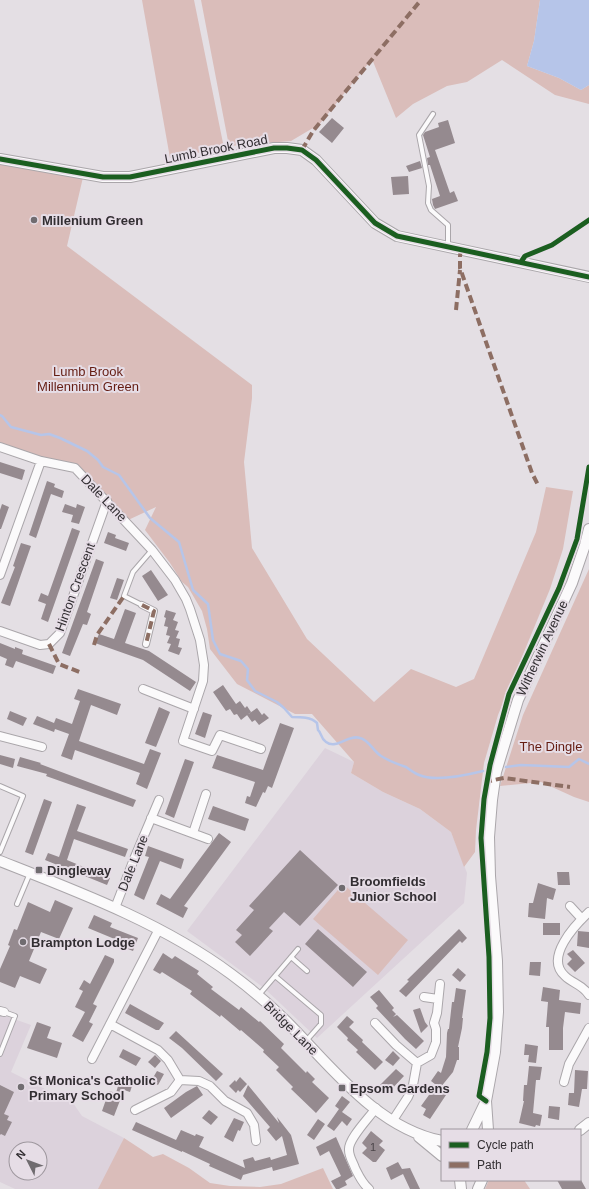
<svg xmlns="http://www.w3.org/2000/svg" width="589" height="1189" viewBox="0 0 589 1189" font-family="Helvetica,sans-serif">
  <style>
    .built { fill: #dcd2dc; fill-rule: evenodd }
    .green { fill: #dabdba }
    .water { fill: #b6c5e9 }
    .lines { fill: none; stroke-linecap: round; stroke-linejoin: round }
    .stream { stroke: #b6c5e9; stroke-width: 2.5 }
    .building { fill: #958a8f }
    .service-casing { stroke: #aaa6aa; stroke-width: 6 }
    .pedestrian-casing { stroke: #aaa6aa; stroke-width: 8 }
    .minor-casing { stroke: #aaa6aa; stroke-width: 10 }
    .tertiary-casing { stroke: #aaa6aa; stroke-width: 12 }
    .service { stroke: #fbfafb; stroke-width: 4 }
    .pedestrian { stroke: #fbfafb; stroke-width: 6 }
    .minor { stroke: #fbfafb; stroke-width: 8 }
    .tertiary { stroke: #fbfafb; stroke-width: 10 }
    .quiet { stroke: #8d6e63; stroke-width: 4; stroke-dasharray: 8 4; stroke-linecap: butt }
    .cycleway-casing { stroke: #e6dde6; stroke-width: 8 }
    .cycleway { stroke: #1b5e20; stroke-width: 5 }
    .poi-dot { fill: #706c70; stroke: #e6dde6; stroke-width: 1.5 }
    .labels { text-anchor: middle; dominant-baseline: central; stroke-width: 4; stroke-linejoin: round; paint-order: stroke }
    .number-label { font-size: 11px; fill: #4b4549 }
    .street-label { font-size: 13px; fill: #322e32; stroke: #e6dde6 }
    .poi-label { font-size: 13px; font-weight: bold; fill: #322e32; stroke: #e6dde6; text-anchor: start }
    .park-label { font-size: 13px; fill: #651d13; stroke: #e6dde6 }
  </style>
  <rect width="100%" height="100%" fill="#e4dfe4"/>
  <path class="built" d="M325,748l29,14 -3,11 32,19 37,17 31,23 16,41 -3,30 -147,135 -53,-50 -77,-57z
    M0,1014l31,11 -20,47 62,31 9,13 42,22 -25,51h-84l-15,-7zM16,1149h24v24h-24z"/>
  <path class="green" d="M142,0h52l30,148 -54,10z
    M201,0h339l-6,41 -7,25 32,12 22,12 8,-5v19l-34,-9 -53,-35 -35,22 -20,4 -34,18 -17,14 -24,-59 -58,72 -1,-3 -22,13 -62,5z
    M0,159l84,14 -17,73 185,139v13l-8,64 8,86 55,91 67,63 37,-33 45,18 18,-8 62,-147 10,-45 27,4 -10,58 -13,40 -52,126 -14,48 -8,67 -1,22 -11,15 -13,-35 -31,-23 -37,-17 -32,-19 3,-11 -42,-48h-17l-58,-30 -27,-35 -3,-20 -5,-18 -14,-24 -6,-5 -12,-19 -25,-33 11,-23 -30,14 -51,-53 -75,-25z
    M589,569v233l-15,-5 -33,-15 -41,4 23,-71z
    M343,884l65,56 -30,35 -65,-56z
    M124,1138l29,19 10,-3 26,14 21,15 20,3 30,1 21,-3 42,-16 10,21h-235z
    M489,1180h35l6,9h-45z"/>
  <path class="water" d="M540,0h49v85l-8,5 -22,-12 -32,-12 7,-25z"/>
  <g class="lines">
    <path class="stream" d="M0,415l2,1 9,11 30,8 8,-1 11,4 27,13 11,9 5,7 16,8 31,43 29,24 14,48 15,14 5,36 7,14 21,7 7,8 -1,11 8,11 22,11 7,6 8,9c9,0 19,0 25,6l1,7c4,3 2,8 8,12 11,8 22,-8 34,-4 9,2 13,13 21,18 8,5 16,8 25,11 4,3 8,6 13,8 16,7 48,0 64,-4
      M506,767l15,-2 48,2 10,-8 10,5"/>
  </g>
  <path class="building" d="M332,118l12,10 -12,15 -13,-11z
    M448,120l7,23 -20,7 15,43 4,-2 4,10 -23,8 -2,-4 -1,-6 8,-3 -10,-31h-2l-1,-7 3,-1 -7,-22 2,-3 14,-5 -1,-4z
    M420,161l2,7 -13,4 -3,-6z
    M408,176l1,18 -16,1 -2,-18z
    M0,462l25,8 -3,10 -22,-7z
    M47,481l8,3 -1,3 10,4 -2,7 -11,-4 -15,44 -7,-3z
    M2,504l7,3 -8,22h-1v-19z
    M65,504l11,4 1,-4 8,3 -6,17 -8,-2 2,-7 -11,-3z
    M72,528l8,3 -32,91 -7,-3 5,-15 -8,-3 3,-8 7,3z
    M108,532l8,3 -1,3 14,5 -3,8 -22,-8z
    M21,543l10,3 -21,60 -9,-3 14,-36 -2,-1z
    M96,559l8,3 -17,50 4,2 -4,11 -4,-1 -13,32 -8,-3z
    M151,570l17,25 -10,6 -16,-25z
    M117,578l7,2 -7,20 -7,-2z
    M125,609l11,4 -11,30 24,8 47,31 -6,9 -47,-31 -48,-17 4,-9 15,5z
    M166,610l10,3 -3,7 5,2 -3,8 4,1 -3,7 4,1 -2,8 4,1 -3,7 -11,-4 3,-7 -4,-1 3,-7 -4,-1 2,-8 -4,-1 2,-8 -2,-1z
    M0,643l15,6v-2l8,3 -1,4 34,12 -3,8 -37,-13 -3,7 -8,-3 2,-6 -7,-3z
    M223,685l13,19 4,-3 5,7 2,-2 4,6 -10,8 -4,-6 -3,1 -4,-6 -4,2 -13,-19z
    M78,689l43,15 -4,11 -26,-10 -12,36 65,23 6,-15 11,4 -14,36 -11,-5 4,-11 -65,-23 -3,10 -11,-4 8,-22 -14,-5 -1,3 -21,-8 4,-8 17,7 2,-5 16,6 8,-23 -6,-2z
    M159,707l11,5 -14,35 -11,-4z
    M257,708l5,7 2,-2 5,5 -10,7 -4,-5 -3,2 -5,-7z
    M10,711l17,7 -4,8 -16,-7z
    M203,712l9,3 -7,23 -10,-4z
    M280,723l14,5 -22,60 -4,-2 -3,7 -2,-1 -7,15 -11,-4 2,-7 3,1 5,-15 -43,-14 5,-13 46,15z
    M0,755l15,4 -2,9 -13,-4z
    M20,757l21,6 -1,1 96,36 -3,7 -87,-31 1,-2 -30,-8z
    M185,759l9,3 -20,56 -9,-4z
    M44,799l8,3 -19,53 -8,-3z
    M77,804l9,3 -9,24 51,18 -3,8 -51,-18 -7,21 43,18 -3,7 -62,-25 3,-7 11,4z
    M213,806l36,13 -4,12 -37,-12z
    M219,833l12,9 -47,64 4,2 -5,10 -27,-14 5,-10 9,5z
    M148,846l36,13 -3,10 -21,-8 -16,39 -10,-5 15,-38 -4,-1z
    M300,850l38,35 -38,41 -16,-14 -15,16 4,3 -23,25 -15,-14 7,-7 -6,-5 18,-20 -5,-4z
    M557,872h12l1,13h-12z
    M538,883l18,6 -3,11 -6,-2 -2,21 -17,-2 1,-14h4z
    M55,900l18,8 -14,31 -18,-7 -12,29 18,8 -7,15 -20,-8 -5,12 -15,-6v-13l10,-23 -2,-1 6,-16 3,1 11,-28 22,10z
    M94,915l18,8 -2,4 28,11 -5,13 -18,-7 2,-4 -29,-12z
    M543,923h17v12h-17z
    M318,929l49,43 -14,15 -48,-43z
    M459,929l8,9 -5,5 -2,-2 -54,56 -7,-6 10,-10 -2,-1z
    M578,931l11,1v16l-12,-2z
    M573,950l12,13 -10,9 -8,-8 5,-5 -5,-5z
    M163,953l9,6 3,-3 24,15 -2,3 16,13 -2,2 28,21 2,-3 18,15 1,-1 24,23 -3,4 25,25 1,-2 8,8 -3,3 17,16 -13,15 -25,-24 2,-2 -17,-17 3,-3 -16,-15 1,-2 -23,-20 -1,1 -19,-16 -1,2 -30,-23 2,-3 -30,-19 -2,2 -7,-4z
    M105,955l9,4v3l-21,42 4,2 -8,16 4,2 -10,18 -11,-6 13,-24 -10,-5 8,-16 -4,-2 5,-9 6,4z
    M530,962h11l-1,14 -11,-1z
    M458,968l8,7 -6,7 -8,-7z
    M543,987l17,3 -1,10 22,3 -1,11 -15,-2 -2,16v22h-14v-23h-3l2,-25 -7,-1z
    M456,988l10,2 -4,28h1l-1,10 -4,19h1v13h-2l-4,12 -13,16 -9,-7 7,-10 3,2 5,-16 1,-24 1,-4h1l3,-27h2z
    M379,990l15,18 -2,2 4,4 -3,3 4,-2 27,26 -8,8 -11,-10 -29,-31 2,-2 -8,-9z
    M130,1004l34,19 -5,7h-3l-31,-17z
    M420,1008l5,14 3,4 -7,7 -8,-23z
    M347,1016l7,6 -5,5 14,13 -1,2 21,20 -8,8 -19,-18 2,-2 -11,-10 1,-2 -11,-11z
    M37,1022l14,5 -4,11 15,5 -5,15 -30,-10z
    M176,1031l47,43 -7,7 -34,-33 -13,-10z
    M525,1044l13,2 -2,17 -8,-1 1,-7h-5z
    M123,1049l18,9 -5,8 -17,-9z
    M393,1051l7,7 -7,8 -8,-6z
    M155,1055l6,6 -6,7 -7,-6z
    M529,1066l13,1 -2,13h-4l-3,33 9,2 -2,11 -4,-1 -1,2 -16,-4 5,-22h-1l1,-16h3z
    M396,1069l8,7 -16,17 -9,-7z
    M575,1070l13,1 -1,18h-5l-3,18 -11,-2 1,-12h5z
    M157,1071l7,3 -6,11 -7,-4z
    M240,1077l7,7 -7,8 -2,-2 -2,3 -7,-7 6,-6 1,2z
    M120,1079l13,4 -3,9 -6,-2 -10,26 -12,-5 7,-20 7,2z
    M0,1085l14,7 -10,22 5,2 -2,4 5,2 -7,14 -4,-2 -1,1z
    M248,1085l31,38 -2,-6 14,18 8,29 -26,7 -1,-4 -15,4 -14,4 -2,5 -32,-14 1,-2 -28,-13v1l-50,-22 4,-8 40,18 5,-10 14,6 1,-2 8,3 -5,10 46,21 -2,-8 10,-3 2,4 15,-4 1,3 16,-5 -5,-19 -6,5 -9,-11 3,-3 -27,-31z
    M197,1086l6,9 -32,23 -7,-10 22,-16z
    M434,1088l12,7 -16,24 -7,-4 3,-6 -5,-3z
    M342,1096l8,6 -8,10 10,7 -5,7 -5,-5 -8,10 -7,-5 12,-17 -4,-3z
    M549,1106l11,1 -1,13 -11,-2z
    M209,1110l9,7 -7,8 -9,-7z
    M234,1118l10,4 -4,9 -2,-1 -5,12 -9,-5z
    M318,1119l7,5 -11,16 -7,-5z
    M371,1131l12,10 -4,4 6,5 -9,12h-3l-11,-9 5,-5 -5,-5z
    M336,1137l17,39 -8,5 2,4 -8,4h-3l-5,-8 10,-5 -12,-25 -9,5 -4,-9z
    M398,1162l4,7 8,-1 10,21h-10l-7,-15 -12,6 -5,-12z
    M557,1180h24l5,9h-24z"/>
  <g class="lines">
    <defs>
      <path id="service" d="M433,114l-14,21 10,51 -1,17 3,7 17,15v21
        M142,605l-18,-9 9,-24 19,-22
        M0,786l23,10 -23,56
        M17,904l13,-31
        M291,957l16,14
        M275,976l46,39v9l-15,17
        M258,996l40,-47
        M0,1054l15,-38 -11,-4"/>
      <path id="pedestrian" d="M142,605l12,6 -8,33"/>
      <path id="minor" d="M0,447l41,14 34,7 77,82 23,30 11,19 4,10 10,31 4,25 -1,16 -20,60 29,10 8,-16 41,14
        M0,575l41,-114
        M0,631l40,14 9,-1 11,-11 47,-132
        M143,689l51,20
        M0,736l42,11
        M151,818l57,21
        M193,833l13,-39
        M570,906l12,13
        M115,908l19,-49 25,-59
        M589,912c-14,13 -45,46 -24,64 8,8 17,8 24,19
        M424,997l14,2
        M0,1011l4,1
        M375,1023l21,22 21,18 -4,22 -5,12 -15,23
        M110,1024l48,26 10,10 12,20 19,1 11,5 15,15 22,12 7,12 2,16
        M92,1059l67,-130
        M417,1063l14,-8 5,-13v-13l-2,-6 3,-10 3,-29
        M564,1082l5,-18 20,-36
        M135,1110l36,-18 9,-12
        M369,1189c-7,-6 -10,-13 -14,-21 -2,-6 -6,-11 -6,-18 -1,-11 20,-32 27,-42"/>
      <path id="tertiary" d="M0,159l103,18h27l144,-29h13l15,2 14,10 59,63 22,13 192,41
        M0,861c79,31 162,62 231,113 19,14 38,30 55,47 45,45 90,107 156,120
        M472,1130l14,-29
        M488,1130l-2,-29 9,-49 3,-40 -1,-51 -7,-85 -1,-39 3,-37 4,-28 22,-72 54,-117 13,-38 4,-16
        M580,1130l9,-7
        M419,1137l23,19
        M460,1180l1,9
        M478,1189l4,-9"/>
    </defs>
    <use href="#service" class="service-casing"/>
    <use href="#pedestrian" class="pedestrian-casing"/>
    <use href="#minor" class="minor-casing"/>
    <use href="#tertiary" class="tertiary-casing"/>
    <use href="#service" class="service"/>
    <use href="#pedestrian" class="pedestrian"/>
    <use href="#minor" class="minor"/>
    <use href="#tertiary" class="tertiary"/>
    <path class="quiet" d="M302,150l11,-19 108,-131
      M461,249l-1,7v12l72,205 6,12
      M456,310l4,-40
      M142,605l12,6 -8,33
      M49,644l10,20 23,9
      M94,645l3,-10 27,-39
      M484,782l20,-4 66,9"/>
    <defs>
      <path id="cycleway" d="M0,159l103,18h27l144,-29h13l15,2 14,10 59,63 22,13 192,41
        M521,262l4,-6 27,-11 37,-25
        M486,1101l-7,-5 8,-44 3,-34 -1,-61 -8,-119 3,-39 6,-34 19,-71 50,-106 18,-49 12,-72"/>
    </defs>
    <use href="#cycleway" class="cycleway-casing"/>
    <use href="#cycleway" class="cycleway"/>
  </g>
  <g class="poi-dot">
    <circle cx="34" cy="220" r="4"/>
    <rect x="35" y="866" width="8" height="8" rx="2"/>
    <circle cx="342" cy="888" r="4"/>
    <circle cx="23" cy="942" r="4"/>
    <circle cx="21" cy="1087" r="4"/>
    <rect x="338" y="1084" width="8" height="8" rx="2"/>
  </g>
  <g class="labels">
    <g class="number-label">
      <text x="373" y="1147">1</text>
    </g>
    <g class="street-label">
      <text transform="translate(216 149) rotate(-11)">Lumb Brook Road</text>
      <text transform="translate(104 498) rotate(46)">Dale Lane</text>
      <text transform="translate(75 587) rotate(-70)">Hinton Crescent</text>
      <text transform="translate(542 648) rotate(-65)">Witherwin Avenue</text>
      <text transform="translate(133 863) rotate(-68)">Dale Lane</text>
      <text transform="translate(291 1028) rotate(45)">Bridge Lane</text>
    </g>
    <g class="poi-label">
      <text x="42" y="220">Millenium Green</text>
      <text x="47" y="870">Dingleway</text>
      <text x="350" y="881">Broomfields<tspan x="350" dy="15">Junior School</tspan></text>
      <text x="31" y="942">Brampton Lodge</text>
      <text x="29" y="1080">St Monica's Catholic<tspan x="29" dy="15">Primary School</tspan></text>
      <text x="350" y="1088">Epsom Gardens</text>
    </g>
    <g class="park-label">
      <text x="88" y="371">Lumb Brook<tspan x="88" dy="15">Millennium Green</tspan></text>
      <text x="551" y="746">The Dingle</text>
    </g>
  </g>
  <rect x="441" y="1129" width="140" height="52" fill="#e6dde6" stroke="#9e979e"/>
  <rect x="449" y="1142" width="20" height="6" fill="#1b5e20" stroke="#9e979e"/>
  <text x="477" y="1149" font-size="12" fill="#322e32">Cycle path</text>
  <rect x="449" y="1162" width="20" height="6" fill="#8d6e63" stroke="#9e979e"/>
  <text x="477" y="1169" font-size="12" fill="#322e32">Path</text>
  <g transform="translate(28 1161) rotate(312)"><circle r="19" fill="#e6dde6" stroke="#9e979e"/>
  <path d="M0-3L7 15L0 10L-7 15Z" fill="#706c70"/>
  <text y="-6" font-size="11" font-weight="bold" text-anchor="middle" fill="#322e32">N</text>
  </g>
</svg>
